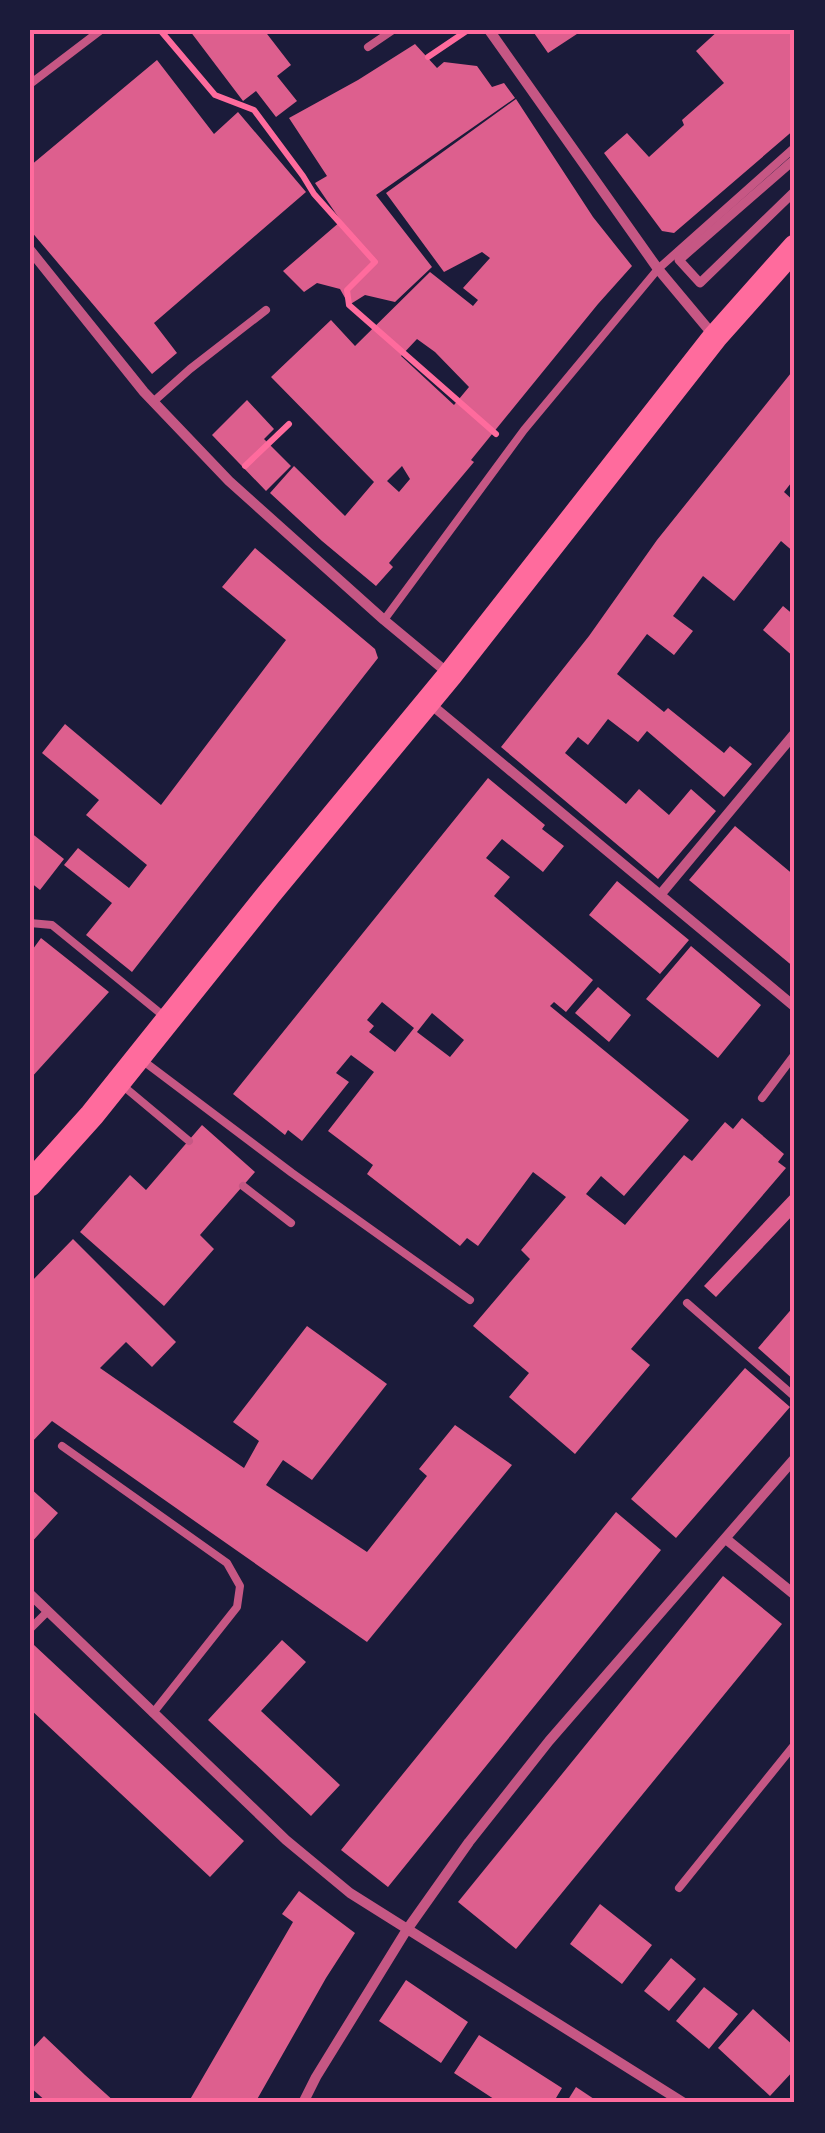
<svg xmlns="http://www.w3.org/2000/svg" width="825" height="2133" viewBox="0 0 825 2133" font-family="'Nunito Sans',sans-serif">
  <style>
    .building { fill: #dd5f8e; fill-rule: evenodd }
    .lines { fill: none; stroke-linecap: round; stroke-linejoin: round }
    .path { stroke: #ff6b9d; stroke-width: 6 }
    .service { stroke: #c65784; stroke-width: 8 }
    .pedestrian { stroke: #c65784; stroke-width: 9 }
    .minor { stroke: #c65784; stroke-width: 10 }
    .primary { stroke: #ff6b9d; stroke-width: 25 }
    .neatline { fill: none; stroke: #ff6b9d; stroke-width: 4 }
  </style>
  <rect width="100%" height="100%" fill="#1b1b3a"/>
  <path class="building" d="M191,30h73l27,35 -14,11 20,25 -21,16 -20,-26 -13,10 -53,-70z
    M532,30h51l-35,23z
    M719,30h76v99l-121,104 -12,-2 -58,-78 23,-20 22,24 35,-32 -2,-5 42,-37 -28,-32z
    M415,44l22,24 7,-6 33,4 15,21 12,-4 11,15 -139,97 56,72 -37,35 -30,-7 -16,10 -9,-16 -23,-6 -13,9 -21,-21 58,-50 -26,-38 12,-7 -38,-58 69,-38z
    M157,60l57,74 24,-22 68,80 -152,131 23,30 -25,21 -122,-144v-64z
    M516,99l77,118 39,49 -34,38 -127,156 3,2 -85,101 4,4 -17,19 -54,-45 -52,-48 24,-27 51,50 29,-34 -103,-105 60,-57 24,26 75,-74 43,34 5,-6 -15,-12 27,-30 -8,-6 -38,20 -58,-79zM417,339l18,13 34,35 -15,18 -53,-49zM402,466l8,13 -11,13 -12,-11z
    M795,368v110l-11,14 11,10v51l-14,-12 -47,60 -31,-25 -30,40 20,15 -19,24 -27,-21 -30,40 47,38 4,-4 56,45 6,-7 22,18 -28,33 -77,-66 -9,11 -30,-23 -20,26 -10,-8 -13,16 61,51 13,-15 30,26 22,-26 25,22 -58,68 -157,-132 88,-111 68,-96z
    M247,400l27,29 -10,10 27,27 -25,25 -54,-56z
    M255,548l120,101 3,9 -246,314 -46,-37 26,-32 -48,-38 14,-17 51,40 18,-23 -61,-50 13,-15 -57,-47 23,-29 96,81 125,-165 -64,-53z
    M783,606l12,10v42l-32,-28z
    M488,778l57,47 -3,4 22,17 -21,26 -41,-33 -16,19 24,19 -16,19 99,84 -27,32 -12,-10 -4,4 139,114 -65,76 -23,-20 -15,18 39,31 59,-70 8,6 33,-39 8,7 9,-11 42,36 -6,8 8,6 -155,181 19,16 -75,89 -66,-57 20,-24 -56,-47 57,-67 -9,-9 45,-53 -33,-25 -55,74 -11,-8 -7,8 -93,-72 6,-9 -45,-34 46,-59 -23,-17 -15,18 13,9 -47,59 -14,-11 -3,5 -52,-41zM382,1002l32,26 -19,24 -26,-20 5,-6 -7,-6zM432,1013l32,27 -14,17 -33,-25z
    M735,826l60,50v92l-106,-88z
    M30,832l34,27 -24,31 -10,-8z
    M617,881l72,59 -29,34 -71,-59z
    M41,938l68,54 -79,87v-126z
    M691,946l70,59 -43,53 -72,-59z
    M598,987l33,28 -22,27 -34,-29z
    M202,1125l53,47 -55,63 14,14 -50,57 -84,-74 50,-57 16,15z
    M795,1190v23l-79,84 -12,-11z
    M73,1239l103,103 -24,25 -26,-25 -26,26 144,100 15,-27 -26,-19 74,-96 80,58 -75,96 -29,-20 -17,25 101,67 60,-76 -8,-7 36,-44 57,40 -145,177 -315,-221 -22,23v-161z
    M795,1305v76l-37,-33z
    M745,1368l45,39 -114,131 -45,-39z
    M30,1488l28,25 -28,31z
    M616,1512l45,38 -273,337 -47,-37z
    M723,1576l59,48 -266,325 -58,-47z
    M282,1640l24,22 -45,49 79,74 -29,31 -103,-96z
    M34,1645l210,196 -34,36 -180,-168v-60z
    M299,1891l56,42 -29,45 -71,125h-67l105,-181 -11,-8z
    M600,1904l52,41 -30,39 -52,-40z
    M671,1958l25,21 -27,32 -25,-20z
    M406,1980l62,42 -27,41 -62,-42z
    M704,1987l34,27 -29,35 -33,-28z
    M753,2009l42,38v22l-25,27 -52,-48z
    M479,2035l83,53 -9,15h-53l-46,-30z
    M44,2036l41,39 31,28h-68l-18,-16v-36z
    M576,2087l24,16h-34z"/>
  <g class="lines">
    <path class="path" d="M160,30l55,65 39,15 49,66 11,18 61,68 -28,28 2,15 147,129
      M428,57l40,-27
      M245,466l44,-42"/>
    <path class="service" d="M368,47l25,-17
      M30,84l71,-54
      M153,402l37,-33 76,-59
      M384,620l140,-190 134,-161 137,-122
      M30,923l22,2 113,92
      M142,1060l150,113 178,127
      M122,1085l67,56
      M762,1098l33,-44
      M243,1186l48,37
      M687,1303l108,94
      M62,1446l165,117 13,23 -3,21 -84,106
      M30,1629l18,-18
      M679,1888l116,-144"/>
    <path class="pedestrian" d="M795,159l-116,101 21,23 95,-92"/>
    <path class="minor" d="M489,30l169,239 56,67
      M30,250l114,142 85,89 155,139 65,54
      M428,702l367,305
      M660,895l135,-162
      M726,1539l69,56
      M30,1594l256,246 64,53 334,210
      M303,2103l13,-26 90,-146 63,-89 80,-101 246,-283"/>
    <path class="primary" d="M30,1184l62,-69 177,-221 181,-219 265,-338 80,-90"/>
  </g>
  <rect width="825" height="2133" fill="none" stroke="#1b1b3a" stroke-width="65"/>
  <rect x="32" y="32" width="760" height="2068" class="neatline"/>
</svg>
